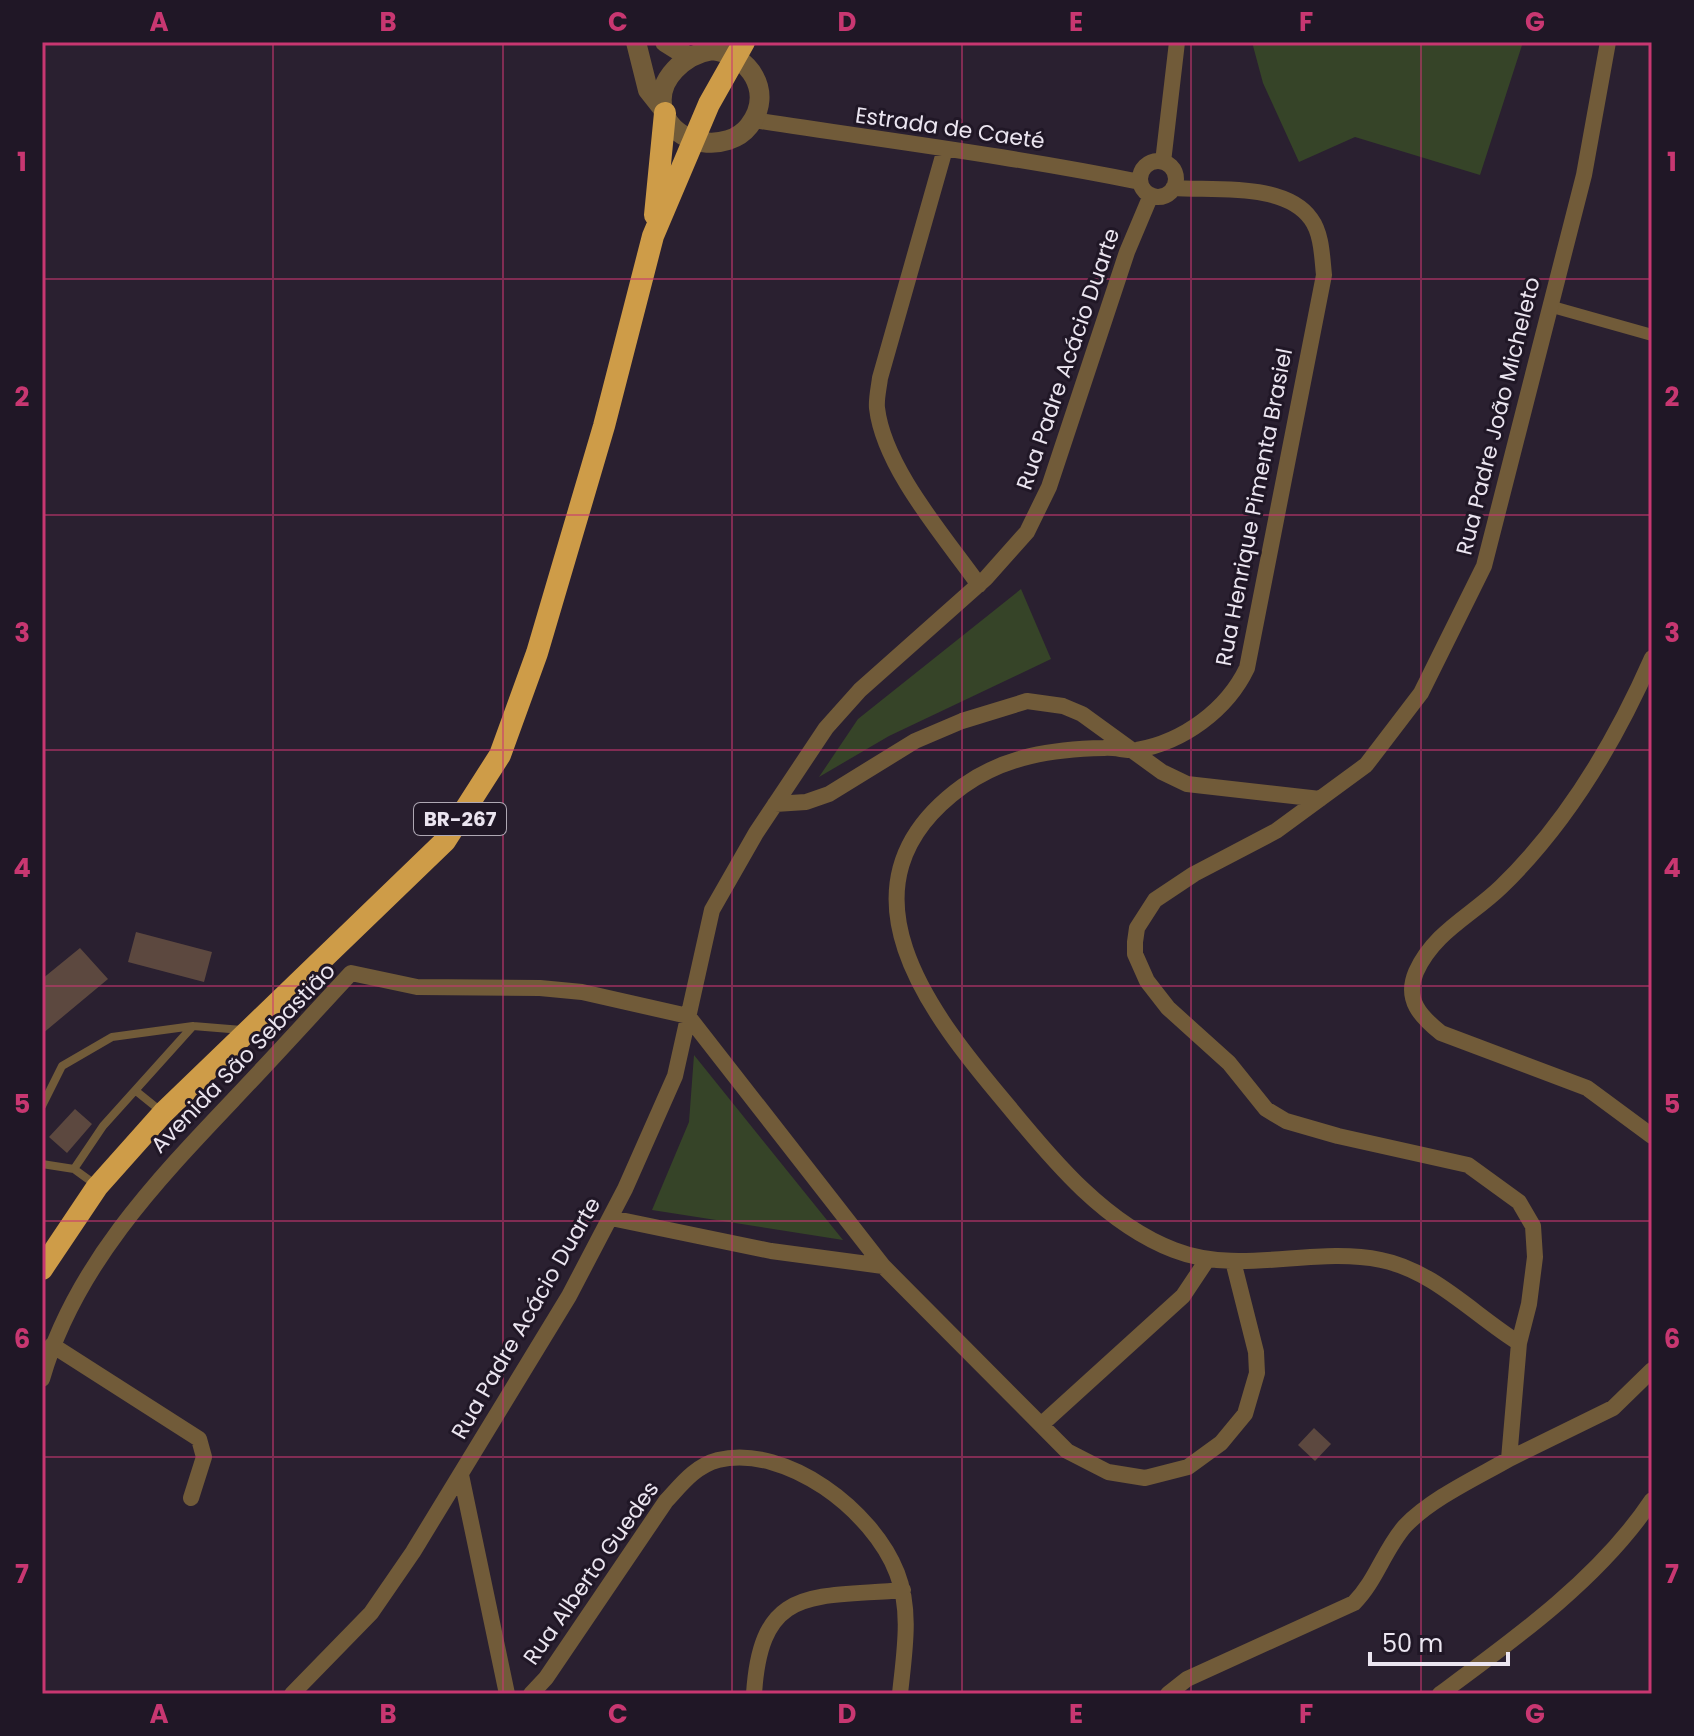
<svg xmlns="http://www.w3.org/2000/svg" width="1694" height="1736" viewBox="0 0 1694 1736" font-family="Poppins,sans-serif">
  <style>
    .green { fill: #364428 }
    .building { fill: #5c483f }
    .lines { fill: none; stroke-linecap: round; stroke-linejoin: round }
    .service { stroke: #715b39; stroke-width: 8 }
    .pedestrian { stroke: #715b39; stroke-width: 12 }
    .minor { stroke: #715b39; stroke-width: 16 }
    .tertiary { stroke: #715b39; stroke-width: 20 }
    .trunk { stroke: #ce9c48; stroke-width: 22 }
    .grid { fill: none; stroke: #c83771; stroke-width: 2; stroke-opacity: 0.55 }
    .labels { text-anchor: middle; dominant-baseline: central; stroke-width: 6; stroke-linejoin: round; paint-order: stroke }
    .shield { fill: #201726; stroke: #aea7b3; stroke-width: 2 }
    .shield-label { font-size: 20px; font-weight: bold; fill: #ebe5f0 }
    .street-label { font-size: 22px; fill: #ebe5f0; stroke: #201726 }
    .neatline { fill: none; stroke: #c83771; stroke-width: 3 }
    .grid-label { font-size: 26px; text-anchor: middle; font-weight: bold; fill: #c83771 }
  </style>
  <rect width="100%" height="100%" fill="#2a2030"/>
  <path class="green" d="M1252,42h271l-43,133 -125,-38 -56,25 -36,-79z
    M1021,589l30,70 -162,77 -70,41 39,-58z
    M694,1055l149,185 -191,-30 37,-88z"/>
  <path class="building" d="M136,932l76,20 -8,30 -76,-20z
    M80,948l28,31 -66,55v-55z
    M75,1109l17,15 -25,29 -18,-16z
    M1314,1428l17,16 -16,17 -17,-16z"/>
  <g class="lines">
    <path class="service" d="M136,1091l26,21
      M42,1106l20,-40 50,-29 81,-11
      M42,1164l32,5 29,-43 90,-100 49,4
      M74,1169l22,16"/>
    <path class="pedestrian" d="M1549,306l103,29"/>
    <path class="minor" d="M754,120c129,20 258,36 386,62
      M945,149l-65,229c-1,9 -4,21 -3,30 7,60 68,129 102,177
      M1140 179a18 18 0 1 1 36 0a18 18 0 1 1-36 0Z
      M1163,162l14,-120
      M1173,188c41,3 112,-6 138,31 11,15 11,38 13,56l-77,393c-20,42 -64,74 -110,82 -11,1 -22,-3 -33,-2 -51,1 -99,8 -141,38 -137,99 -32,229 46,321 45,55 97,117 165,143 66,26 139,-4 207,10 52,10 93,55 138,83
      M1652,658c-36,82 -86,166 -151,229 -30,29 -67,45 -85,85 -12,28 5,45 25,61l146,55 65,48
      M775,804l31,-2 23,-8 86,-53 47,-20 65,-20 36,5 19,8 80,58 25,12 133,15
      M611,1218l160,33 112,15
      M52,1345l147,94 5,18 -13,41
      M42,1379c32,-112 114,-198 192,-280 40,-42 78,-84 117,-126l66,14 123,1 42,4 106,24 195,250 184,185 41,21 37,6 43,-11 33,-24 24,-29 12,-41 -1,-21 -23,-91
      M1042,1424l141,-128 24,-36
      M1509,1459l104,-51 39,-38
      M461,1475l46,219
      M292,1694l79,-81 42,-61 156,-256 56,-107 50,-113 37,-166 44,-77 70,-105 34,-38 126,-112 41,-46 22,-45 78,-235 24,-57
      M531,1694l15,-16 120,-177c15,-16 29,-35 52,-41 69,-16 155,51 179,113 15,38 7,81 3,121
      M754,1694c7,-110 58,-96 149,-104
      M1168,1694l19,-15 167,-76c22,-22 30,-53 51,-77 27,-28 71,-48 104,-67l10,-116 10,-39 6,-47 -2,-31 -14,-24 -51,-37 -130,-29 -52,-15 -20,-12 -37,-46 -61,-55 -21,-27 -12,-27v-12l2,-14 18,-28 39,-26 82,-43 90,-66 55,-72 63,-127 100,-391 24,-133
      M1440,1694c75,-55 160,-116 212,-194"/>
    <path class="tertiary" d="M636,42l12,48 15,19
      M665,42l24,15
      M712,50c37,4 63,42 37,76 -21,27 -75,21 -86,-16 -8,-31 23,-56 49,-60z"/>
    <path class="trunk" d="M655,215l10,-102
      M42,1269l55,-82 66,-74 282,-272 55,-86 37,-102 67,-227 49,-190 56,-132 35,-62"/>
  </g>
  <path class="grid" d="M273,42v1652M503,42v1652M732,42v1652M962,42v1652M1191,42v1652M1421,42v1652M42,279h1610M42,515h1610M42,750h1610M42,986h1610M42,1221h1610M42,1457h1610"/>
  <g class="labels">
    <rect class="shield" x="414" y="803" width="92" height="32" rx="6"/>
    <g class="shield-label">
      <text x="460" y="819">BR-267</text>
    </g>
    <g class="street-label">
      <text transform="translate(950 128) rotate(8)">Estrada de Caeté</text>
      <text transform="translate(1068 359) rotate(-71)">Rua Padre Acácio Duarte</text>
      <text transform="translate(1498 416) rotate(-76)">Rua Padre João Micheleto</text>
      <text transform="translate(1254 507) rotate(-79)">Rua Henrique Pimenta Brasiel</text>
      <text transform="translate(243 1058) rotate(-46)">Avenida São Sebastião</text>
      <text transform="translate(526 1318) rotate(-60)">Rua Padre Acácio Duarte</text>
      <text transform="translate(591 1573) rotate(-55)">Rua Alberto Guedes</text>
    </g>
  </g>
  <rect width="1694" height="1736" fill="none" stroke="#201726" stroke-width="88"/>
  <path d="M1370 1652v12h138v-12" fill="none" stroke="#ebe5f0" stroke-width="4"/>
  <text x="1382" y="1652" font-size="24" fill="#ebe5f0" stroke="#201726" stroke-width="6" paint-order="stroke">50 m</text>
  <rect x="44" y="44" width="1606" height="1648" class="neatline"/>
  <g class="grid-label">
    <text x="159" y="31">A</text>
    <text x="388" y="31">B</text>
    <text x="618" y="31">C</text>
    <text x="847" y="31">D</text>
    <text x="1076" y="31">E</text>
    <text x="1306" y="31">F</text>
    <text x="1535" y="31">G</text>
    <text x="22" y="171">1</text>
    <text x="1672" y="171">1</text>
    <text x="22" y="406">2</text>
    <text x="1672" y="406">2</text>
    <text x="22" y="642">3</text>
    <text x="1672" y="642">3</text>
    <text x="22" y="877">4</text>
    <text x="1672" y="877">4</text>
    <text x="22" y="1113">5</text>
    <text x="1672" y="1113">5</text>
    <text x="22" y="1348">6</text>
    <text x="1672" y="1348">6</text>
    <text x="22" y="1583">7</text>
    <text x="1672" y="1583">7</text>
    <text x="159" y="1723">A</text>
    <text x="388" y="1723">B</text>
    <text x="618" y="1723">C</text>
    <text x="847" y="1723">D</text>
    <text x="1076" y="1723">E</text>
    <text x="1306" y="1723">F</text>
    <text x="1535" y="1723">G</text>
  </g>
</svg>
